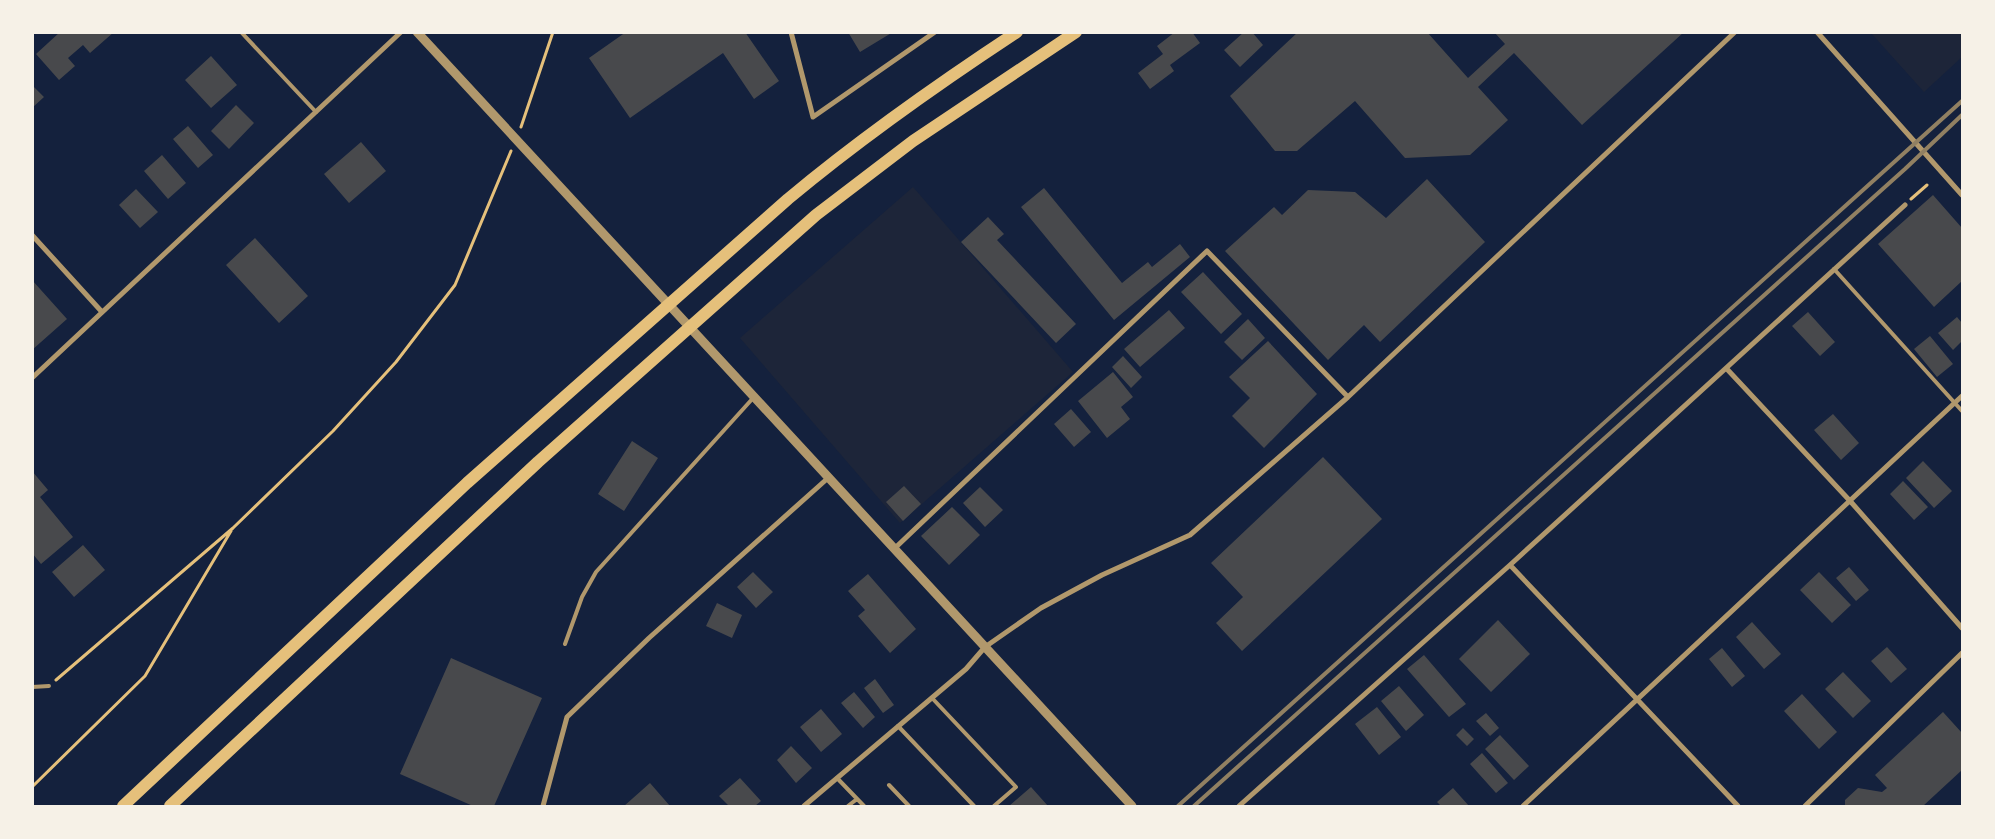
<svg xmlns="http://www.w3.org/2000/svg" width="1995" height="839" viewBox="0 0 1995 839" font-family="Barlow,sans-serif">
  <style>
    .green { fill: #1d2539 }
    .building { fill: #48494c }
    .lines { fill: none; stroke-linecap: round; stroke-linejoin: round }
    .path { stroke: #e5c07b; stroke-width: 3 }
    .service { stroke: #b1986c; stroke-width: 4 }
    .minor { stroke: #b1986c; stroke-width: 5 }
    .tertiary { stroke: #b1986c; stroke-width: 9 }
    .primary { stroke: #e5c07b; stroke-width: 12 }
    .rail { stroke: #918062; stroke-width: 4 }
  </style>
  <rect width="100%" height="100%" fill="#14213d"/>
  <path class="green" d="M1871,33h91v24l-38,35z
    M913,187l160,185 -173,151 -160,-185z"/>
  <path class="building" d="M60,32h54l-24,21 -7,-8 -15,13 7,8 -16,14 -23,-26z
    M626,32h119l34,49 -25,18 -31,-46 -93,65 -41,-60z
    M848,32h45l-33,20z
    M1175,32h17l8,11 -30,22 4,6 -24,18 -12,-16 25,-19 -6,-8z
    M1244,32h8l11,13 -23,22 -16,-17z
    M1298,32h129l41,46 37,-34 -11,-12h190l-102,93 -68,-72 -36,34 30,33 -38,35 -65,3 -50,-57 -58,50h-22l-45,-55z
    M211,56l26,29 -26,23 -26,-28z
    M32,85l12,12 -12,11z
    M236,105l18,18 -25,26 -18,-18z
    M188,126l25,29 -15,13 -25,-29z
    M361,142l25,29 -37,32 -25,-29z
    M162,155l24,28 -18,16 -24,-28z
    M1427,179l58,63 -105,100 -16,-17 -36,35 -103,-109 49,-44 8,8 26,-25 47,2 31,26z
    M1044,188l78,95 26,-21 4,5 28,-23 10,13 -76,63 -93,-113z
    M136,189l22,23 -18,16 -21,-23z
    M1933,195l29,33v53l-28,26 -56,-63z
    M988,217l16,17 -7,6 79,84 -20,19 -95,-101z
    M255,238l53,58 -29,27 -53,-58z
    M1203,272l39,42 -21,20 -40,-42z
    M32,280l35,39 -35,31z
    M1169,310l16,18 -45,39 -16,-18z
    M1808,312l27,30 -15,14 -28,-30z
    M1957,317l5,6v18l-9,9 -15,-17z
    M1248,319l17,19 -23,22 -18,-18z
    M1930,336l23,28 -16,13 -23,-28z
    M1268,341l49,53 -53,54 -32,-32 18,-18 -21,-21z
    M1123,356l19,21 -11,11 -19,-21z
    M1113,372l20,25 -12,10 9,12 -23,19 -29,-37z
    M1071,409l20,23 -17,15 -20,-23z
    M1833,414l26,29 -18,17 -27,-30z
    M632,441l26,17 -34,53 -26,-17z
    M1323,457l59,62 -140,132 -26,-28 27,-26 -32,-34z
    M1923,461l29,30 -18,17 -28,-30z
    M32,471l16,19 -8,7 33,40 -32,27 -9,-11z
    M1903,481l25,26 -14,13 -24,-26z
    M904,486l17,18 -18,17 -17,-19z
    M980,487l23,23 -18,17 -22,-24z
    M952,507l28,28 -31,30 -28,-29z
    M83,545l22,25 -31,27 -22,-25z
    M1849,567l20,23 -13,11 -20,-23z
    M753,572l20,20 -17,16 -19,-21z
    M1819,572l32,33 -19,18 -32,-33z
    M868,574l48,55 -26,24 -32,-37 7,-6 -17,-19z
    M717,603l25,12 -10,23 -26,-12z
    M1498,620l32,34 -39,38 -32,-33z
    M1752,622l29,32 -17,15 -28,-32z
    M1887,647l20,22 -16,14 -20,-22z
    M1722,648l23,28 -13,11 -23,-28z
    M1424,655l42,49 -17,13 -42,-48z
    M451,658l91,40 -48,108h-21l-73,-32z
    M1843,672l28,29 -18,17 -28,-29z
    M875,679l19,26 -11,8 -19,-25z
    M1399,686l25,29 -18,16 -25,-30z
    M854,692l21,25 -12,11 -22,-25z
    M1802,694l35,38 -18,17 -35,-38z
    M1377,707l24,30 -22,18 -24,-31z
    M821,709l21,25 -21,18 -21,-25z
    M1943,712l19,21v37l-39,36h-78v-6l13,-12 24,4 5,-4 -12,-13z
    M1486,713l13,15 -9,8 -14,-15z
    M1463,728l11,11 -7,7 -11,-11z
    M1500,735l29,31 -15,14 -29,-31z
    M791,746l21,22 -16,15 -19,-23z
    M1482,753l26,30 -12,10 -26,-29z
    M740,778l21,23 -6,5h-26l-10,-10z
    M650,783l20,23h-46z
    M1031,787l17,19h-39z
    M1453,788l16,18h-28l-4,-4z"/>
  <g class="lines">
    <path class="path" d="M521,127l32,-95
      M1911,199l16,-14
      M56,680l177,-152 100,-97 63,-69 59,-77 56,-134
      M32,787l113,-111 86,-145"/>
    <path class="service" d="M241,32l75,80
      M1834,269l128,142
      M565,644l17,-47 14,-25 158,-175
      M32,687l17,-1
      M932,698l84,89 -22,19
      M898,726l76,80
      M837,778l27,28
      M889,785l20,21
      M848,806l9,-7"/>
    <path class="minor" d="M791,32l22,85 122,-85
      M1817,32l145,163
      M32,235l70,77
      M1726,368l125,134 111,126
      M32,378l369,-346
      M894,549l313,-298 141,146
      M1510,565l228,241
      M543,806l24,-89 82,-79 179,-160
      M804,806l162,-137 19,-22 56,-39 61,-33 88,-40 158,-138 387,-365
      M1239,806l271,-241 395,-360
      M1523,806l439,-410
      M1805,806l157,-153"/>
    <path class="tertiary" d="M417,32l715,774"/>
    <path class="primary" d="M123,806l344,-323 321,-284c73,-61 150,-115 229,-167
      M170,806l368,-344 278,-247 97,-74 163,-109"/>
    <path class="rail" d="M1178,806l784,-705
      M1194,806l711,-637 57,-54"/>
  </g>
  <rect width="1995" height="839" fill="none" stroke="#f6f1e7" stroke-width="68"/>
</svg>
